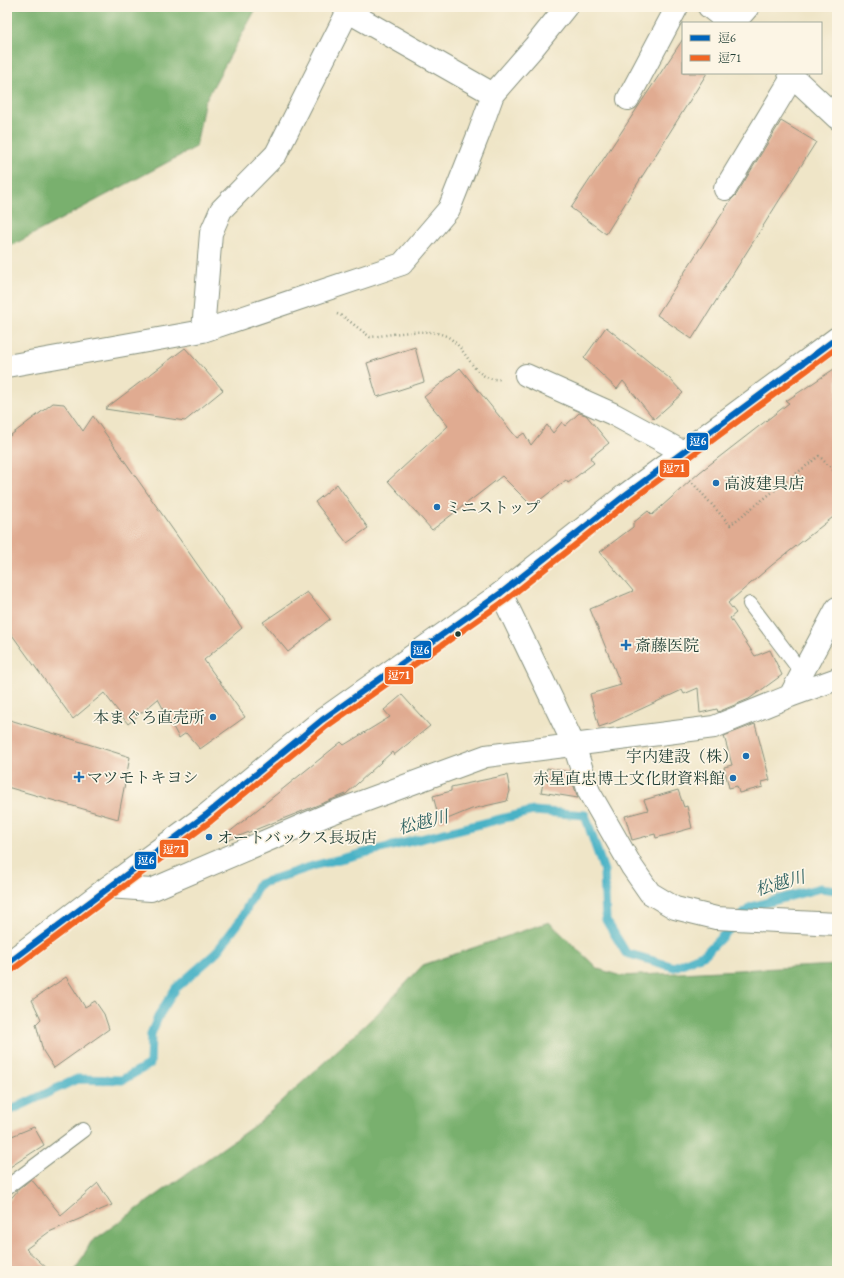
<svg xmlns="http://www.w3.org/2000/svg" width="844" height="1278" viewBox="0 0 844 1278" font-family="'EB Garamond','Noto Serif JP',serif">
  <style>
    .forest { fill: #79b06e; stroke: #4c7651 }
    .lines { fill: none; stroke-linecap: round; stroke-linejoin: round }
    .stream { stroke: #48b2c6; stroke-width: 9 }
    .building { fill: #e0ab91 }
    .lane-casing { stroke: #87917e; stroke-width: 16 }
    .street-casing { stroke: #87917e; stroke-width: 24 }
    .highway-casing { stroke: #87917e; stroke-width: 24 }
    .path { stroke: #87917e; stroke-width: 2.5; stroke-dasharray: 1 3; stroke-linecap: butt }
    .lane { stroke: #fff; stroke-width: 14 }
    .street { stroke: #fff; stroke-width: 22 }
    .highway { stroke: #fff; stroke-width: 22 }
    .bus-1-casing { stroke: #fcf5e5; stroke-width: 9 }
    .bus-2-casing { stroke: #fcf5e5; stroke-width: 9 }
    .bus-1 { stroke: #0065bd; stroke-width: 6 }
    .bus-2 { stroke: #f26522; stroke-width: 6 }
    .poi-dot { fill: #1f6fb2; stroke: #fcf5e5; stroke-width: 1.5 }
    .bus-dot { fill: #1f3d34; stroke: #fcf5e5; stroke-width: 1.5 }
    .labels { text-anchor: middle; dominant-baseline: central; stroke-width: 3.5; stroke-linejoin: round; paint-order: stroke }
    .poi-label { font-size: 16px; fill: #1f3d34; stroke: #fcf5e5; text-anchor: start }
    .water-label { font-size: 17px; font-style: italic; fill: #2b6060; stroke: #fcf5e5 }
    .line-badge { stroke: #fcf5e5; stroke-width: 1.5 }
    .badge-label { font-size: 11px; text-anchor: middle; font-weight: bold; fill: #fff }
  </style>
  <rect width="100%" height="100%" fill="#fcf5e5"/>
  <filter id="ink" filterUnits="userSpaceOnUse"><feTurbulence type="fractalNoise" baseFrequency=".025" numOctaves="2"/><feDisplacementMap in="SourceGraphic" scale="8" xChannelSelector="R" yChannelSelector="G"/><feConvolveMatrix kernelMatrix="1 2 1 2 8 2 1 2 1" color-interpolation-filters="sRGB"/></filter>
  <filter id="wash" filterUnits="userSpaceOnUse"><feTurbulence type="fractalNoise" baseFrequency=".012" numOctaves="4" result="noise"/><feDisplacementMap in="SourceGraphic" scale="16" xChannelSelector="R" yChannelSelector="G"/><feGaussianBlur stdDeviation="0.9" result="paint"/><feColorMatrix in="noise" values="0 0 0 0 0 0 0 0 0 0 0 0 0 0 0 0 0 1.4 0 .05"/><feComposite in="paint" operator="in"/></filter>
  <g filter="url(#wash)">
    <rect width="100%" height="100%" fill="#efe5c7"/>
    <path class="forest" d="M7,7h250l-53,96 -8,44 -189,101z
      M549,922l49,47 23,7 216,-11v306h-762l16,-29 167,-119 119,-109 46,-49z"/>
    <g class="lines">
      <path class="stream" d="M7,1112l70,-33 45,1 28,-16 1,-30 8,-19 17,-27 39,-34 25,-33 19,-37 57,-19 217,-54 52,4 19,56 2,49 20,33 48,14 31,-13 46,-47 69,-19 17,2"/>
    </g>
    <g id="blocks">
      <path class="building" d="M683,39v34h24l-101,161 -35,-26z
        M781,121l35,21 -124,197 -35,-24 74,-115 5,-5z
        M606,327l63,51 14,15 -29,26 -31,-38 -6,8 -33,-31z
        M415,347l9,35 -47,15 -10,-34z
        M185,348l38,42 -38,31 -80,-12z
        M837,367v147l-65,51 -44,38 8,10 -6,5 25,38 15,-6 12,25 -33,24 -31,13 -1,-3 -17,4 -2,-25 -14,6 -2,-4 -71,33 -12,4 -9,-33 31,-9 -31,-76 43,-18 -33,-39 33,-25v-4l15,-12 4,4 48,-43 89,-69 -3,-2z
        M460,368l57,70 7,-5 7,12 16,-20 6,8 9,-11 3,4 14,-13 7,2 23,28 -19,15 4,5 -26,20 -2,-3 -34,26 -30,-30 -70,54 -44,-49 60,-55 -24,-29z
        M53,403l11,1 19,27 10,-15 149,212 -38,32 41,57 -45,32 -14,-16 -7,5 -21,-39 -30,25 -24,-31 -31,26 -66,-91v-190z
        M337,484l31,44 -21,15 -32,-41z
        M307,592l23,27 -42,33 -25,-30z
        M402,695l28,31 -36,29 -2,-3 -46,42 -122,48 -2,-4 119,-96 3,3 46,-28 -6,-7z
        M7,719l123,38 -12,62 -111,-32z
        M755,724l15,56 -8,2 1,5 -24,6 -2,-7 -8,2 -5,-21 8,-2 -8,-29z
        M547,768l22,4 9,26 -37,-6z
        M507,775l3,16 -3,10 -35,8 -32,13 -7,-26 18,-5v-4z
        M678,790l6,17 3,-1 5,22 -36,10 -1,-4 -23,6 -7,-24 23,-6 -4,-10z
        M66,977l19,30 10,-6 9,13 5,15 -55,39 -11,-17 -7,-27 5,-5 -9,-19z
        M34,1127l10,18 -37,24v-31z
        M31,1179l30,36 37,-32 14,22 -63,27 -23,17 24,22h-43v-68l12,-14z"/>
    </g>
  </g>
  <g filter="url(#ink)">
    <use href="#blocks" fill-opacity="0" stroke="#87917e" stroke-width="1"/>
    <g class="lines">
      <defs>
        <path id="lane" d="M750,604l52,69
          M7,1187l76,-57"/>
        <path id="street" d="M709,7l20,16
          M347,11l146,83
          M734,23l14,-16
          M789,73l48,45
          M628,99l49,-92
          M725,189l68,-113
          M203,331l8,-98 10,-23 55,-56 74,-147
          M7,366l196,-35 199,-67 47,-55 30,-76 14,-39 41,-47 32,-40
          M526,375l87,39 70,38
          M501,593l73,152 15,47 43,75 18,26 25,15 41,10 121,6
          M790,696l47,-88
          M108,887l43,3 178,-76 157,-58 228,-29 76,-31 47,-17"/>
        <path id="highway" d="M7,964l101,-77 98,-72 116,-95 179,-127 123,-97 213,-158"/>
      </defs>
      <use href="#lane" class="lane-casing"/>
      <use href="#street" class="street-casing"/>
      <use href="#highway" class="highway-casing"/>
      <path class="path" d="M337,314l7,3 26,20c22,-2 63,-12 81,2 18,13 23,43 50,40
        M690,480l40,45 89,-69 18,18"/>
      <use href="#lane" class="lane"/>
      <use href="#street" class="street"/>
      <use href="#highway" class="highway"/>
      <defs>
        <path id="bus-1" d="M7,964l199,-149 116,-95 179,-127 123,-97 213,-158"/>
        <path id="bus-2" d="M12,970l199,-149 116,-95 179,-126 123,-98 208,-154"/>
      </defs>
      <use href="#bus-1" class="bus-1-casing"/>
      <use href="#bus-2" class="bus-2-casing"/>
      <use href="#bus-1" class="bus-1"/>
      <use href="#bus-2" class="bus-2"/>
    </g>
  </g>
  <g class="poi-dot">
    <circle cx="716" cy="483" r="4"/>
    <circle cx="437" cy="507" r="4"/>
    <path d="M624 639h4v4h4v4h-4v4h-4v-4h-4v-4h4z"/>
    <circle cx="213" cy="717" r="4"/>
    <circle cx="746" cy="756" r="4"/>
    <path d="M77 771h4v4h4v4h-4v4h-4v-4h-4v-4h4z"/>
    <circle cx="733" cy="778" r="4"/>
    <circle cx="209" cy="837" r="4"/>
  </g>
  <circle class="bus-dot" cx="458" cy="634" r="3.5"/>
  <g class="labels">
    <g class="poi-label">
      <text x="724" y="483">高波建具店</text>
      <text x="445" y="507">ミニストップ</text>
      <text x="635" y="645">斎藤医院</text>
      <text x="205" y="717" text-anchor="end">本まぐろ直売所</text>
      <text x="738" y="756" text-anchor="end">宇内建設（株）</text>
      <text x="87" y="777">マツモトキヨシ</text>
      <text x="725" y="778" text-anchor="end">赤星直忠博士文化財資料館</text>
      <text x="217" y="837">オートバックス長坂店</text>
    </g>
    <g class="water-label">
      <text transform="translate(423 822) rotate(-14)">松越川</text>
      <text transform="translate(780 883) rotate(-16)">松越川</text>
    </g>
  </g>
  <g class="line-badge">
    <rect x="686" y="432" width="23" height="19" rx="4" fill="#0065bd"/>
    <rect x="659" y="459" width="31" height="19" rx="4" fill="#f26522"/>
    <rect x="410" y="640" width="22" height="19" rx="4" fill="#0065bd"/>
    <rect x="384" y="666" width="30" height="19" rx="4" fill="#f26522"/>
    <rect x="159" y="839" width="30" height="19" rx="4" fill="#f26522"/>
    <rect x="134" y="851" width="23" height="19" rx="4" fill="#0065bd"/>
  </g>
  <g class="badge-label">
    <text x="698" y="445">逗6</text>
    <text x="674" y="472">逗71</text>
    <text x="421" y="654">逗6</text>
    <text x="399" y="679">逗71</text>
    <text x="174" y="853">逗71</text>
    <text x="146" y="864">逗6</text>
  </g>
  <rect width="844" height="1278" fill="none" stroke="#fcf5e5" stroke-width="24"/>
  <rect x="682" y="22" width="140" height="52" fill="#fcf5e5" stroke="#a4ab9e"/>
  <rect x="690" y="35" width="20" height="6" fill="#0065bd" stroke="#a4ab9e"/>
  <text x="718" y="42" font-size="12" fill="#1f3d34">逗6</text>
  <rect x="690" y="55" width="20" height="6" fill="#f26522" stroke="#a4ab9e"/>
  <text x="718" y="62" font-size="12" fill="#1f3d34">逗71</text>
</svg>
